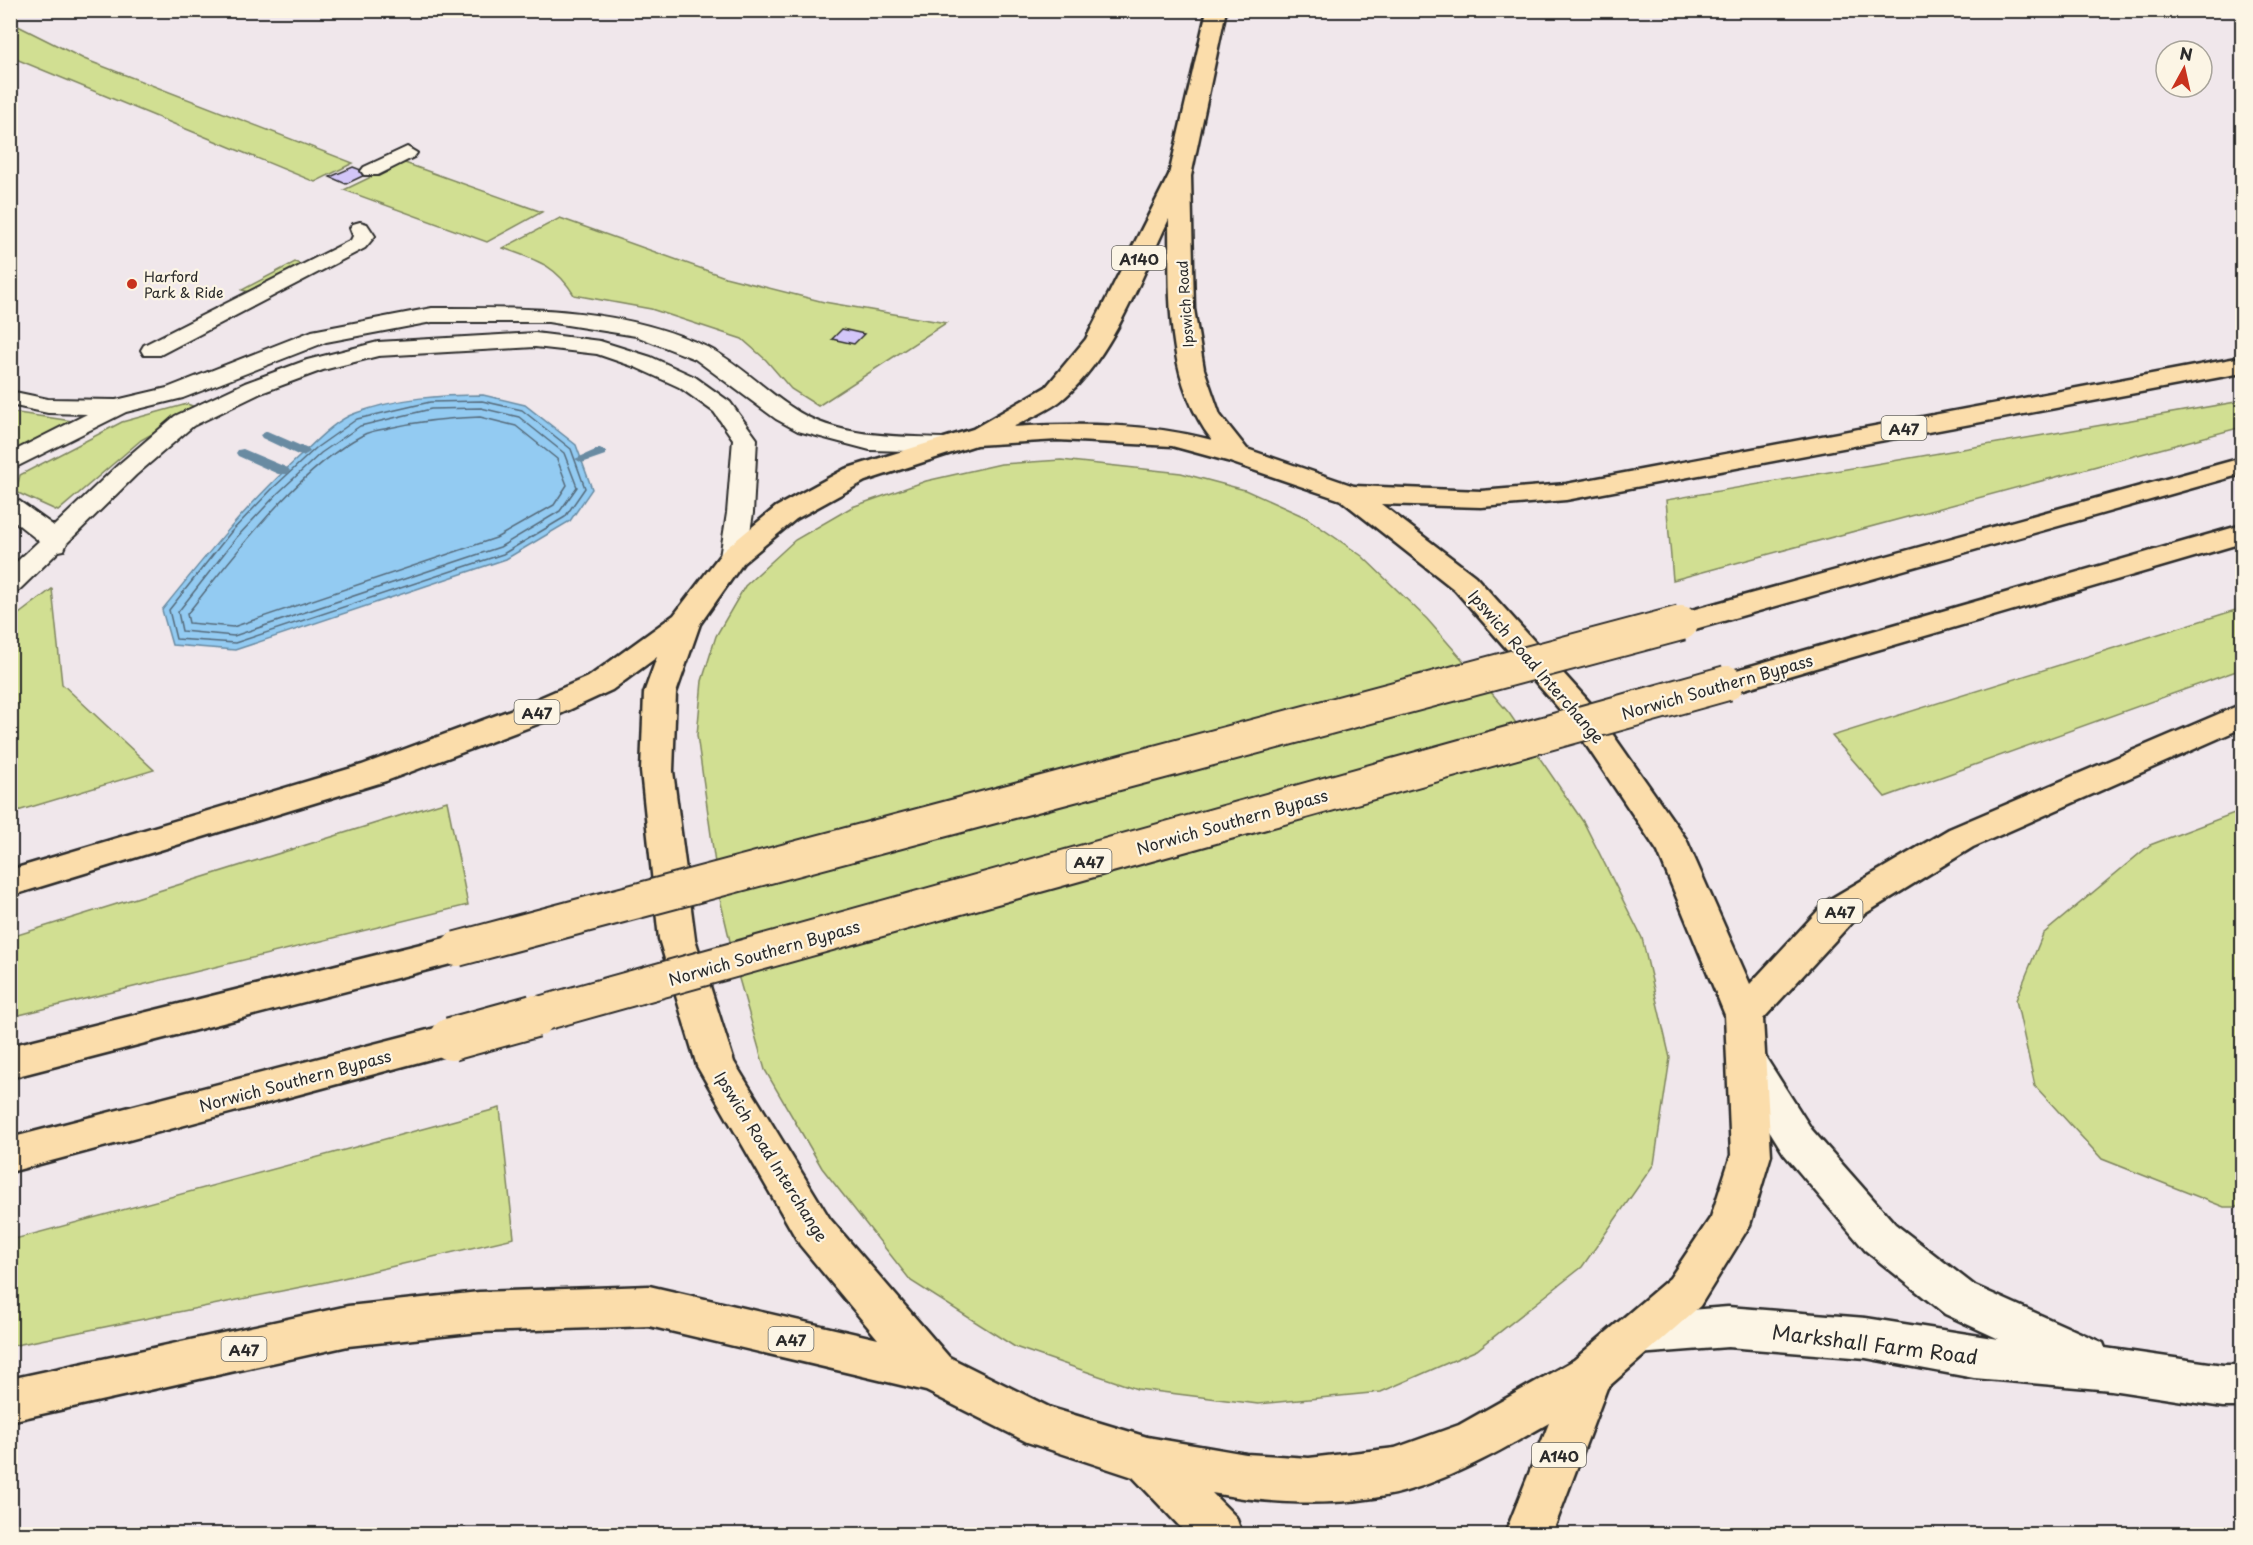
<svg xmlns="http://www.w3.org/2000/svg" width="2253" height="1545" viewBox="0 0 2253 1545" font-family="'Playpen Sans',sans-serif">
  <style>
    .green { fill: #d1df92; stroke: #7e855e; stroke-width: 1.5 }
    .water { fill: #93cbf2; stroke: #698ba2; stroke-width: 1.5 }
    .lines { fill: none; stroke-linecap: round; stroke-linejoin: round }
    .shore { stroke: #556b7b; stroke-width: 1.5 }
    .stream { fill: #698ba2; fill-rule: evenodd }
    .building { fill: #d3c6f8; stroke: #2b2b2b; stroke-width: 1.5 }
    .service-casing { stroke: #2b2b2b; stroke-width: 4 }
    .tertiary-casing { stroke: #2b2b2b; stroke-width: 5 }
    .trunk-casing { stroke: #2b2b2b; stroke-width: 5 }
    .service { fill: #fcf5e5; fill-rule: evenodd }
    .tertiary { fill: #fcf5e5; fill-rule: evenodd }
    .trunk { fill: #fbddab; fill-rule: evenodd }
    .trunk-bridge-far1-casing { stroke: #2b2b2b; stroke-width: 38; stroke-linecap: butt }
    .trunk-bridge-casing { stroke: #2b2b2b; stroke-width: 46; stroke-linecap: butt }
    .trunk-bridge-far1 { stroke: #fbddab; stroke-width: 34 }
    .trunk-bridge { stroke: #fbddab; stroke-width: 42 }
    .poi-dot { fill: #c8321e; stroke: #fcf5e5; stroke-width: 2 }
    .labels { text-anchor: middle; dominant-baseline: central; stroke-width: 4.5; stroke-linejoin: round; paint-order: stroke }
    .far-poi-label { font-size: 14px; fill: #2b2b2b; stroke: #fcf5e5; text-anchor: start }
    .far-street-label { font-size: 14px; fill: #2b2b2b; stroke: #fcf5e5 }
    .shield { fill: #fcf5e5; stroke: #6a6863; stroke-width: 1.5 }
    .shield-label { font-size: 15px; font-weight: bold; fill: #2b2b2b }
    .street-label { font-size: 16px; fill: #2b2b2b; stroke: #fcf5e5 }
    .near-street-label { font-size: 20px; fill: #2b2b2b; stroke: #fcf5e5 }
  </style>
  <rect width="100%" height="100%" fill="#f0e7eb"/>
  <filter id="ink" filterUnits="userSpaceOnUse"><feTurbulence type="fractalNoise" baseFrequency=".0167" numOctaves="2"/><feDisplacementMap in="SourceGraphic" scale="12" xChannelSelector="R" yChannelSelector="G"/><feConvolveMatrix kernelMatrix="1 2 1 2 8 2 1 2 1" color-interpolation-filters="sRGB"/></filter>
  <g filter="url(#ink)">
    <path class="green" d="M10,22l74,37 269,104 -38,19 -304,-125z
      M402,162l140,50 -55,30 -143,-52z
      M560,218l165,59 99,25 122,21 -128,83 -27,-17 -25,-29 -24,-21 -91,-30 -77,-14c-19,-31 -38,-35 -71,-47z
      M295,262l7,3 -53,27 -7,-2z
      M2242,401v26l-569,153 -7,-80z
      M187,404l11,4 -57,32 -83,71 -42,-19 4,-17 102,-53z
      M11,412l61,9 -61,33z
      M1061,460l120,13 64,17 60,27 57,39 65,63 82,94 75,110 58,115 28,120 -16,106 -72,103 -105,83 -96,42 -123,12 -121,-15 -122,-42 -104,-66 -89,-113 -57,-98 -27,-95 -18,-76 -23,-164 5,-54 14,-45 29,-50 50,-46 57,-33 74,-26 75,-17z
      M52,589l10,95 92,86 -143,43v-193z
      M2242,608v61l-357,128 -53,-61z
      M447,801l21,104 -457,112v-80z
      M2242,810v397h-18l-122,-48 -67,-73 -19,-86 27,-66 107,-89z
      M500,1108l14,130 -188,44 -315,64v-106z"/>
    <path class="water" d="M483,395l42,10 51,40 16,44 -22,32 -64,38 -271,91 -63,-5 -10,-35c45,-56 84,-104 137,-153 16,-15 36,-37 57,-44 41,-15 84,-18 127,-18z"/>
    <g class="lines">
      <path class="shore" d="M482,401l40,9 49,39 14,39 -20,29 -62,37 -268,89 -59,-4 -7,-29 62,-78 42,-44 43,-40 41,-29 73,-17z
        M481,408l38,9 45,36 13,34 -17,24 -60,36 -266,89 -52,-5 -4,-19 59,-75 41,-44 43,-40 39,-27 71,-17z
        M480,417l36,9 41,33 10,26 -13,20 -58,33 -263,89 -44,-4 -2,-9c45,-56 112,-146 176,-179 7,-4 18,-5 26,-7 31,-7 59,-10 91,-11z"/>
      <path class="stream" d="M267,431l41,18 2,3 -7,4 -5,-1 -36,-17 -2,-3z
        M600,448l7,4 -2,3 -23,8 -7,-4z
        M243,449l45,19 2,3 -2,3h-10l-40,-18 -2,-3 2,-3z"/>
    </g>
    <path class="building" d="M353,167l16,6 -23,11 -16,-7z
      M842,329l22,5 -10,10 -22,-5z"/>
    <g class="lines">
      <defs>
        <path id="service" d="M407,147l10,6 -3,4 -36,18h-14l-3,-4 3,-4z
          M360,222l7,2 8,12 -10,12 -205,107h-16l-3,-5 3,-5 207,-105 2,-4 -3,-8 3,-4z
          M432,308c95,0 189,-2 277,40 28,14 56,42 82,59 44,31 102,29 154,31l9,2 3,5 -3,5 -9,2 -75,-2 -72,-19 -22,-12 -81,-60 -59,-23 -88,-14h-116l-106,20 -143,56 -57,14 -116,58v-17l77,-39 -39,-1 -38,-8v-14l38,8 68,1 51,-12 145,-57z
          M535,333l65,8 51,16 44,20 35,25 27,37 -4,74 -7,44 -4,6 -9,2 -9,-2 -4,-6 7,-44 6,-74 -19,-27 -35,-25 -44,-20 -38,-13 -62,-7 -157,9 -55,14 -62,23 -68,33 -57,49 -69,68 -3,7 -5,1 -40,39 -9,2v-24l29,-27 -29,-23v-20l9,3 35,25 64,-61 57,-49 70,-33 62,-23 71,-18z"/>
        <path id="tertiary" d="M1747,1045l14,5 51,80 83,94 80,62 128,57 2,5 118,17h19v42h-19l-112,-17 -137,-12 -108,-20 -138,-11 -90,7 -15,-6 -7,-14 7,-14 15,-6 90,-7 138,11 133,21 -54,-25 -80,-64 -81,-96 -51,-82 -5,-11 5,-11z"/>
        <path id="trunk" d="M1207,10h19l-35,166 3,133 10,60 16,46 27,34 107,37 127,5 85,-7 676,-127v16l-676,127 -85,7 -100,-3 94,72 117,129 94,134 64,145 77,-83 122,-72 293,-125v24l-269,119 -120,74 -90,98 8,136 -21,70 -50,81 -93,82 -55,146h-47l44,-111c-47,27 -101,58 -154,71 -57,13 -125,10 -183,-1l24,24 6,17h-55l-54,-57 -106,-35 -101,-51 -277,-65 -170,6 -131,14 -338,75v-42l338,-73 131,-14 170,-6 229,53 -78,-94 -103,-179 -38,-127 -18,-168 3,-78 13,-36 -45,33 -69,32 -157,59 -376,115v-26l352,-105 159,-59 69,-30 84,-61 49,-64 53,-44 69,-38 128,-40 73,-42 40,-48 83,-164zM1169,219c1,75 -5,158 43,221 -64,-17 -133,-17 -199,-13 16,-9 38,-17 52,-30 49,-43 76,-120 104,-178zM1058,440l114,6 55,15 114,39 114,90 115,131 88,131 67,163 6,140 -20,62 -41,61 -96,82 -115,65 -64,23 -86,10 -63,-4 -99,-17 -96,-29 -102,-51 -119,-138 -96,-157 -39,-123 -22,-168 3,-78 24,-69 43,-61 53,-44 69,-38 111,-36z
          M2242,458v16l-561,159 -11,-3 -4,-7 4,-7z
          M2242,525v18l-515,151 -11,-4 -5,-7 5,-7z
          M457,935l13,4 5,10 -5,10 -460,119v-32z
          M451,1024l13,4 6,11 -6,11 -454,122v-34z"/>
      </defs>
      <use href="#service" class="service-casing"/>
      <use href="#tertiary" class="tertiary-casing"/>
      <use href="#trunk" class="trunk-casing"/>
      <use href="#service" class="service"/>
      <use href="#tertiary" class="tertiary"/>
      <use href="#trunk" class="trunk"/>
      <defs>
        <path id="trunk-bridge-far1" d="M457,949l1224,-326
          M529,1017l1198,-334"/>
        <path id="trunk-bridge" d="M451,1039l83,-23"/>
      </defs>
      <use href="#trunk-bridge-far1" class="trunk-bridge-far1-casing"/>
      <use href="#trunk-bridge" class="trunk-bridge-casing"/>
      <use href="#trunk-bridge-far1" class="trunk-bridge-far1"/>
      <use href="#trunk-bridge" class="trunk-bridge"/>
    </g>
  </g>
  <circle class="poi-dot" cx="132" cy="284" r="6"/>
  <g class="labels">
    <g class="far-poi-label">
      <text x="144" y="276">Harford<tspan x="144" dy="16">Park &amp; Ride</tspan></text>
    </g>
    <g class="far-street-label">
      <text transform="translate(1185 304) rotate(-94)">Ipswich Road</text>
    </g>
    <g class="shield">
      <rect x="1112" y="246" width="54" height="24" rx="4.5"/>
      <rect x="1881.5" y="416" width="45" height="24" rx="4.5"/>
      <rect x="514.5" y="700" width="45" height="24" rx="4.5"/>
      <rect x="1066.5" y="849" width="45" height="24" rx="4.5"/>
      <rect x="1817.5" y="899" width="45" height="24" rx="4.5"/>
      <rect x="768.5" y="1327" width="45" height="24" rx="4.5"/>
      <rect x="221.5" y="1337" width="45" height="24" rx="4.5"/>
      <rect x="1532" y="1443" width="54" height="24" rx="4.5"/>
    </g>
    <g class="shield-label">
      <text x="1139" y="258">A140</text>
      <text x="1904" y="428">A47</text>
      <text x="537" y="712">A47</text>
      <text x="1089" y="861">A47</text>
      <text x="1840" y="911">A47</text>
      <text x="791" y="1339">A47</text>
      <text x="244" y="1349">A47</text>
      <text x="1559" y="1455">A140</text>
    </g>
    <g class="street-label">
      <text transform="translate(1537 666) rotate(49)">Ipswich Road Interchange</text>
      <text transform="translate(1717 686) rotate(-16)">Norwich Southern Bypass</text>
      <text transform="translate(1232 821) rotate(-16)">Norwich Southern Bypass</text>
      <text transform="translate(764 952) rotate(-16)">Norwich Southern Bypass</text>
      <text transform="translate(295 1080) rotate(-15)">Norwich Southern Bypass</text>
      <text transform="translate(772 1156) rotate(58)">Ipswich Road Interchange</text>
    </g>
    <g class="near-street-label">
      <text transform="translate(1875 1344) rotate(7)">Markshall Farm Road</text>
    </g>
  </g>
  <rect width="2253" height="1545" fill="none" stroke="#fcf5e5" stroke-width="36"/>
  <rect x="18" y="18" width="2217" height="1509" fill="none" stroke="#2b2b2b" stroke-width="2" filter="url(#ink)"/>
  <g transform="translate(2184 69) rotate(8)"><circle r="28" fill="#fcf5e5" stroke="#a8a49b" stroke-width="1.5"/>
  <path d="M0-4.5L10 22L0 15L-10 22Z" fill="#c8321e"/>
  <text y="-9" font-size="16" font-weight="bold" text-anchor="middle" fill="#2b2b2b">N</text>
  </g>
</svg>
